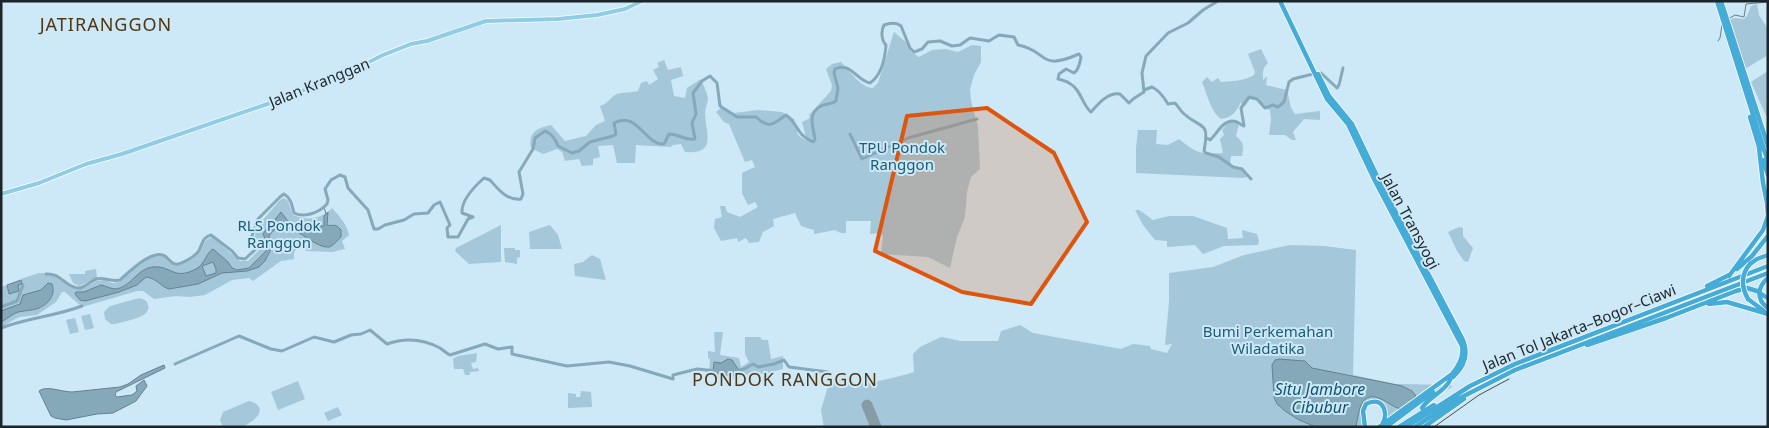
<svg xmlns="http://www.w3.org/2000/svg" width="1769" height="428" viewBox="0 0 1769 428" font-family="'Noto Sans',sans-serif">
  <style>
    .green { fill: #a4c7d9 }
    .water { fill: #86a9ba; stroke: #66818f; fill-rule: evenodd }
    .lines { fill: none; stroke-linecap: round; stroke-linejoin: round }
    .stream { stroke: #66818f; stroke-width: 1 }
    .river { stroke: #86a9ba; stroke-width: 3 }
    .runway { stroke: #889ca7; stroke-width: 11 }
    .highway-tunnel { stroke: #a9c1cd; stroke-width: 4.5; stroke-dasharray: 4.5 2; stroke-linecap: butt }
    .major-casing { stroke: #fff; stroke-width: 5.5 }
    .highway-casing { stroke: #fff; stroke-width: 6 }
    .major { stroke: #8fcde7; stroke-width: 4 }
    .highway { stroke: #45acd7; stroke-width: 4.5 }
    .tram { stroke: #435158; stroke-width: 1 }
    .highway-bridge-casing { stroke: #fff; stroke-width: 6; stroke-linecap: butt }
    .highway-bridge { stroke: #45acd7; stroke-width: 4.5 }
    .marked { fill: #de560e; fill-opacity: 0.2; stroke: #de560e; stroke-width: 4; stroke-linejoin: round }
    .labels { text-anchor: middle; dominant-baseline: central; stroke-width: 4; stroke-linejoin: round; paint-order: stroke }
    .street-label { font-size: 15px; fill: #1b252a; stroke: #cde8f6 }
    .park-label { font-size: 15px; fill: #1c5c76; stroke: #cde8f6 }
    .water-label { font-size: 16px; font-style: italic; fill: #10536c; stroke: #cde8f6 }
    .quarter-label { font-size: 18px; letter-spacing: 1px; fill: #4f3614; stroke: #cde8f6 }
  </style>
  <rect width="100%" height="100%" fill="#cde8f6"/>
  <path class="green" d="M1757,4l2,11 9,14v26l-23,14 -16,-49 5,-2 10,1 3,-3 4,-10z
    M894,32l13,11 4,9 8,5 13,-7 14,-1 12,3 14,-7 9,1v16l-7,13 -4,14 1,12 7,26 2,42 -9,8 -4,15 -2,25 -8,20 -7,31 -22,-11 -47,-3 2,-18 -2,-3 -11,1 1,-13h-25v12h-5l-6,-3 -21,4v-4l-13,-4 -6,-13 -22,6 1,7 -11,6 -4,10 -10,1 -3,-5 -8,4 -1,-4 -16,3 -7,-13 1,-9 7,-2 -2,-11h5l2,6 13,5 18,-10 -3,-5 -7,3 -6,-12v-20l13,-6 -3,-7 -7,2 -16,-38 -5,-2 -8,-10 6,-5 12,6 24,-3 24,2 12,7 4,16 9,6 -5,-19 8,-4 -1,-3 22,-24 1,-6 -6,-16 6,-5 9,-2c9,9 20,26 32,26l5,-5z
    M1261,49l7,14c-6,5 -5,10 -5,17l4,-4 -1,9 21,5 4,18 4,6 25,-3v9l-16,-1 -11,13 3,8h-4l-7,-5h-16l2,-15 -1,-10 -8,-3 -5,-7 -7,-1 -7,9 -2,-6c-5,10 -8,15 -20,17 -10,-7 -14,-25 -19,-37l5,-5 5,5 6,-4 3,4c12,-1 23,-1 33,-7l1,-3 -7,-18z
    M664,60l4,10 13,-3 2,9 -12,4 3,16 11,2 2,-10 14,-9c2,6 6,13 7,19 0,5 -3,10 -3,16 1,20 12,40 -20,38l-4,-8 -8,1 -2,2 -35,-2 -1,18h-18l-4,-18 -15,1 2,11 -7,2v6l-11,1 -3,-7 -14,2 -3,-9 -5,-3 -14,5 -12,-6c-3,-16 6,-20 20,-23l14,16 21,-5 10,-11 9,-4 -5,-15c8,-2 10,-9 17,-12 6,-2 14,-1 21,-3l3,-8 6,-2 2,4 9,-6 -5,-9 6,-3 -2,-4z
    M1768,71v49l-17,-38z
    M1235,121l4,3 -3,12c8,7 8,10 6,20h-11l-1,9 13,5 4,7 -4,1 -107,-5v-25l2,-18h19l-1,14 12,1 11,-6c18,15 22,15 44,14l-3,-14 4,-4 -2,-5 6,-7z
    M284,198l4,3 5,14c15,6 28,4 39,-7 7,8 15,16 17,27l-7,6 3,8 -13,3 -26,-1v-3h-9l-3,5v6l-13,2 -28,20 -4,-3 -17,2 -27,15 -15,2 -14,-1 -22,3 -11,-8h-6l-55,16 -17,-15h-3l-6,10 -19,13 -18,2 -18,10v-40l6,-2 2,9 9,-3v-6l4,-1 -1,-5 18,-6h6l1,2 12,1 19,13 7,-1 12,-7 9,-1 7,3 7,-1 19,-18 20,-9 6,1 11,10c6,-2 17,-6 22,-11 6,-6 5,-15 15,-18l28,24h8l11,-11 2,-4 -6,-9 1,-9 24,-28z
    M1135,210h4l14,10 16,-4h24l34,12 1,11 15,-1 -1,-8 15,4 2,7 -1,4 -34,1 -21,8 -8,-9 -28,2v-6l-12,-1 -12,-15z
    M501,225v37l-32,2 -14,-13 1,-3z
    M550,225l8,10 4,14h-32l-1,-17z
    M1459,227l4,1v8l10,12 -5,14 -4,-1 -7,-10 -9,-19z
    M1290,245l34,1 32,4 -3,125 43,9 55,1 1,2 -53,27 -15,9 2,-4 -6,-17 -16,3v22h-540l-3,-17 8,-27 6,-6c19,13 58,1 79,-5l-1,-18 7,-7 21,-10 20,4h37l3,-10 19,-6 13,8 88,16 12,-5 17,2 1,3 16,4 5,-9 -7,1 4,-43v-29l44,-6 31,-12z
    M504,248h11v2h5v7l-3,1v6l-12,-2z
    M592,255l8,4 6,21 -31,-4 -1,-12 9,-2z
    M96,269l1,9 -18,8 -6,-3 -4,-9h16v-3z
    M139,298c4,1 8,2 9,7 4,13 -24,16 -33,19h-4l-6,-5 -1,-7 6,-6z
    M90,314l4,14 -9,2 -4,-14z
    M75,318l4,14 -9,2 -4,-14z
    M714,332h9l-3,23 19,3 2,9 8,-5 -4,-8v-17h15l2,3h6l3,19 12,-3v13l-19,5 -20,1 -13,6 -22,-7 1,-15 -2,-1v-7l7,1z
    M477,353l-1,9 -5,1 2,6 5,-1 1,3 -9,1v3h-5l-2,-6h-9l-1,-10 5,-3z
    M298,381l7,18 -27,11 -7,-18z
    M581,391l10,1 1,15 -24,1v-15l8,1v3h4z
    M249,401c23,6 4,23 -9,26 -5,1 -12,0 -17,0l-3,-7 3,-8z
    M338,407l4,8 -14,6 -4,-8z"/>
  <path class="water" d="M281,212l9,12 16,2h18v-10l4,-4 -1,13c8,2 7,-3 14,5v7c-3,3 -8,9 -12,10 -18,2 -44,-37 -60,-11l2,13 -6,12 -6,6 -12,4 -25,2 -24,11 -29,5c-9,-3 -11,-10 -23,-12l-9,8 -18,7 -34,9 -5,-1 -5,-6 1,-2h8l17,-7c5,1 10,4 15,4 15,-2 21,-20 36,-22 20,-2 21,14 44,2 9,-5 10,-16 17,-20l15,13 4,6 5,2 12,-2 17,-17 1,-8 -4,-9 5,-7 5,-2v-3zM213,262l3,7v4l-10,3 -4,-10z
    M21,280l1,4 -4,1 1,6 -10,3 -2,-9z
    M48,283l4,1c5,13 -8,25 -21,26 -5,1 -8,1 -13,2 -6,2 -11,7 -17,10v-11l19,-7 3,-9 18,-5z
    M728,359l4,1 8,12 -9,5 -7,-2 -3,-3 -4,2 -4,-2 1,-10 7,1z
    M1279,359l26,2 7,7 90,18 10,5 4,5 -15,13c-8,-2 -12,-6 -18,-9 -23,-12 -24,12 -27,27h-40l-17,-7 -14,-9 -8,-7 -3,-7 -2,-32 3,-5z
    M164,365l1,3 -49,24 -1,3 2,2 15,-2 5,-4 -1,-5 8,-6 3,6 -11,15 -23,12 -16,1 -31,6 -11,-2 -4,-2 -12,-25c7,-6 23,1 33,1l48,-5 8,-3 13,-9z"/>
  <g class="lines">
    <path class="stream" d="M1728,19l7,-4 9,2 2,-13 22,-2
      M1718,41l2,-3 2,-13
      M324,207l2,7"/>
    <path class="river" d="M1321,73l16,15 2,-3 4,-17
      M1144,90l8,-3c8,4 12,10 16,17l7,-1c3,3 5,7 8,10 18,17 27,6 21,38l2,2 13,4 14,10 9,2 9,10
      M850,134l12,25 46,-21 69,-19
      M1207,138l3,2c7,-6 12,-19 23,-19 4,0 8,4 11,5l-3,-18 8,-11 8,2 8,9 8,-3 5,2 6,-5 5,-20 4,-3 20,-5
      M46,274c13,-1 17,9 28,13 8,4 15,-5 22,-8 9,-2 15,3 24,1 9,-8 33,-32 45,-24 4,3 8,10 13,8 5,-1 16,-7 20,-12 4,-6 4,-15 13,-17l21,16 6,7 7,1 12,-11 1,-4 -6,-8 6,-17 22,-22 4,-3c7,4 8,11 10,19 10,5 25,0 33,-9l1,-4 -3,-11 6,-9 9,-5 5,2 3,11 20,22 6,19h4l7,-4 19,-5 10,-6 14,-1 6,-8 6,-3 10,23 -3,3 1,9h10l10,-18 5,-2 -11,-4c-1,-13 13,-27 22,-35l6,2c8,9 17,21 31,19l2,-5 -4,-22 14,-23 2,-11 10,-7c6,2 11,9 13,15l14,7 7,-2 11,-9 23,-6 3,-2 -2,-11c23,-13 32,23 50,21l5,-10c10,0 16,7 26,5l-3,-16 4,-9 -3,-21 9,-12 8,-5 7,7 3,23 17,11h19c14,13 17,7 30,-2 13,9 9,19 27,27l2,-2c-1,-12 -9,-26 6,-34 5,-3 10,-1 15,-5l2,-13 -4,-15 1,-4c15,-8 22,12 35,14 12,-8 15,-25 16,-38 -5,-5 -5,-15 -2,-20 6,-2 12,-3 17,1l9,22 4,4 8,-3 6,-7 12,-1 12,5 8,-1 10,-7 19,3 10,-6 15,2 4,8c32,6 19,27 61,9l2,3c-1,5 -2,13 -7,16l-8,-4 -7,5 -1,5c3,1 8,2 11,4 12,6 13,22 22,29 7,-8 17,-20 29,-18l9,9c4,-5 9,-7 15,-11l-2,-19 4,-17 22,-23 20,-10 15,-13 15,-9
      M1,307l16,-6 6,-16
      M1,328c26,-10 55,-12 81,-22
      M175,364l64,-28 32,13 11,2 32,-14 20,5 17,-7 10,-1 9,-4 17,14c17,-6 36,-5 53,4 3,2 6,5 10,7l35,-11 13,5 14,-2v7l55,12 42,-4 21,4 43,13v-4l24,-6 19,2
      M735,371l9,-2 9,-5 5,3 16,-3 10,-4 5,7 39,5"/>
    <path class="runway" d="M867,405l9,22"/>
    <path class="highway-tunnel" d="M1412,427l10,-19"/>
    <defs>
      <path id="major" d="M1,194l38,-11 47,-19 36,-10 154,-53 67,-26 40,-20 28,-11 16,-3 59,-20 72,-2 39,-4 28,-6 17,-8"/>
      <path id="highway" d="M1280,1l47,98 21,25 27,57 87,165c2,11 -3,20 -10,28l-73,53
        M1717,1l51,161
        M1721,1l47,145
        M1318,74l11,22 23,28 27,56 83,158c7,15 3,28 -9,39
        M1750,117l10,33
        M1763,160l5,15
        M1750,264l7,-5 11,-4
        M1737,269l15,-13 16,-20
        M1729,276l34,-46 5,-14 -1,-13 -4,-20 -4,-35
        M1768,278c-11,9 -12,22 0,30
        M1707,286l22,-11
        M1761,294l7,4
        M1748,299l16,12
        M1709,304l18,-2 41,12
        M1587,345l79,-27 70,-27 11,-3 10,3
        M1422,408c7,-12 23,-16 28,-28
        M1365,427l-2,-16 3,-7c15,-8 23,6 17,19
        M1386,427l47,-35
        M1399,427l35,-22
        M1406,427l64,-41 45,-22 253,-98
        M1415,427l43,-28 57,-29 253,-97
        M1424,427l40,-28"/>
    </defs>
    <use href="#major" class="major-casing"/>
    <use href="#highway" class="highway-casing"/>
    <use href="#major" class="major"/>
    <use href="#highway" class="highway"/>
    <path class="tram" d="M1434,427l45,-32 30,-16"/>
    <defs>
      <path id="highway-bridge" d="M1748,299c-7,-12 -7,-25 2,-35"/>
    </defs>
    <use href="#highway-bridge" class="highway-bridge-casing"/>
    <use href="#highway-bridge" class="highway-bridge"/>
  </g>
  <path class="marked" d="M987,108l67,45 33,69 -56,82 -69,-12 -87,-41 32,-135z"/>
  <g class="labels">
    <g class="street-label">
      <text transform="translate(319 82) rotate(-22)">Jalan Kranggan</text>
      <text transform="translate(1411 221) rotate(62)">Jalan Transyogi</text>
      <text transform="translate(1579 327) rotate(-22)">Jalan Tol Jakarta–Bogor–Ciawi</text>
    </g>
    <g class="park-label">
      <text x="902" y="147">TPU Pondok<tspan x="902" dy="17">Ranggon</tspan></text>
      <text x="279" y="225">RLS Pondok<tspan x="279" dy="17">Ranggon</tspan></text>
      <text x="1268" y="331">Bumi Perkemahan<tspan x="1268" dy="17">Wiladatika</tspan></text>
    </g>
    <g class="water-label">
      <text x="1320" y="389">Situ Jambore<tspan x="1320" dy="18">Cibubur</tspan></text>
    </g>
    <g class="quarter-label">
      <text x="106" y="24">JATIRANGGON</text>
      <text x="785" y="379">PONDOK RANGGON</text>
    </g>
  </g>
  <rect width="1769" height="428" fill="none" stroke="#1b252a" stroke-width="5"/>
</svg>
